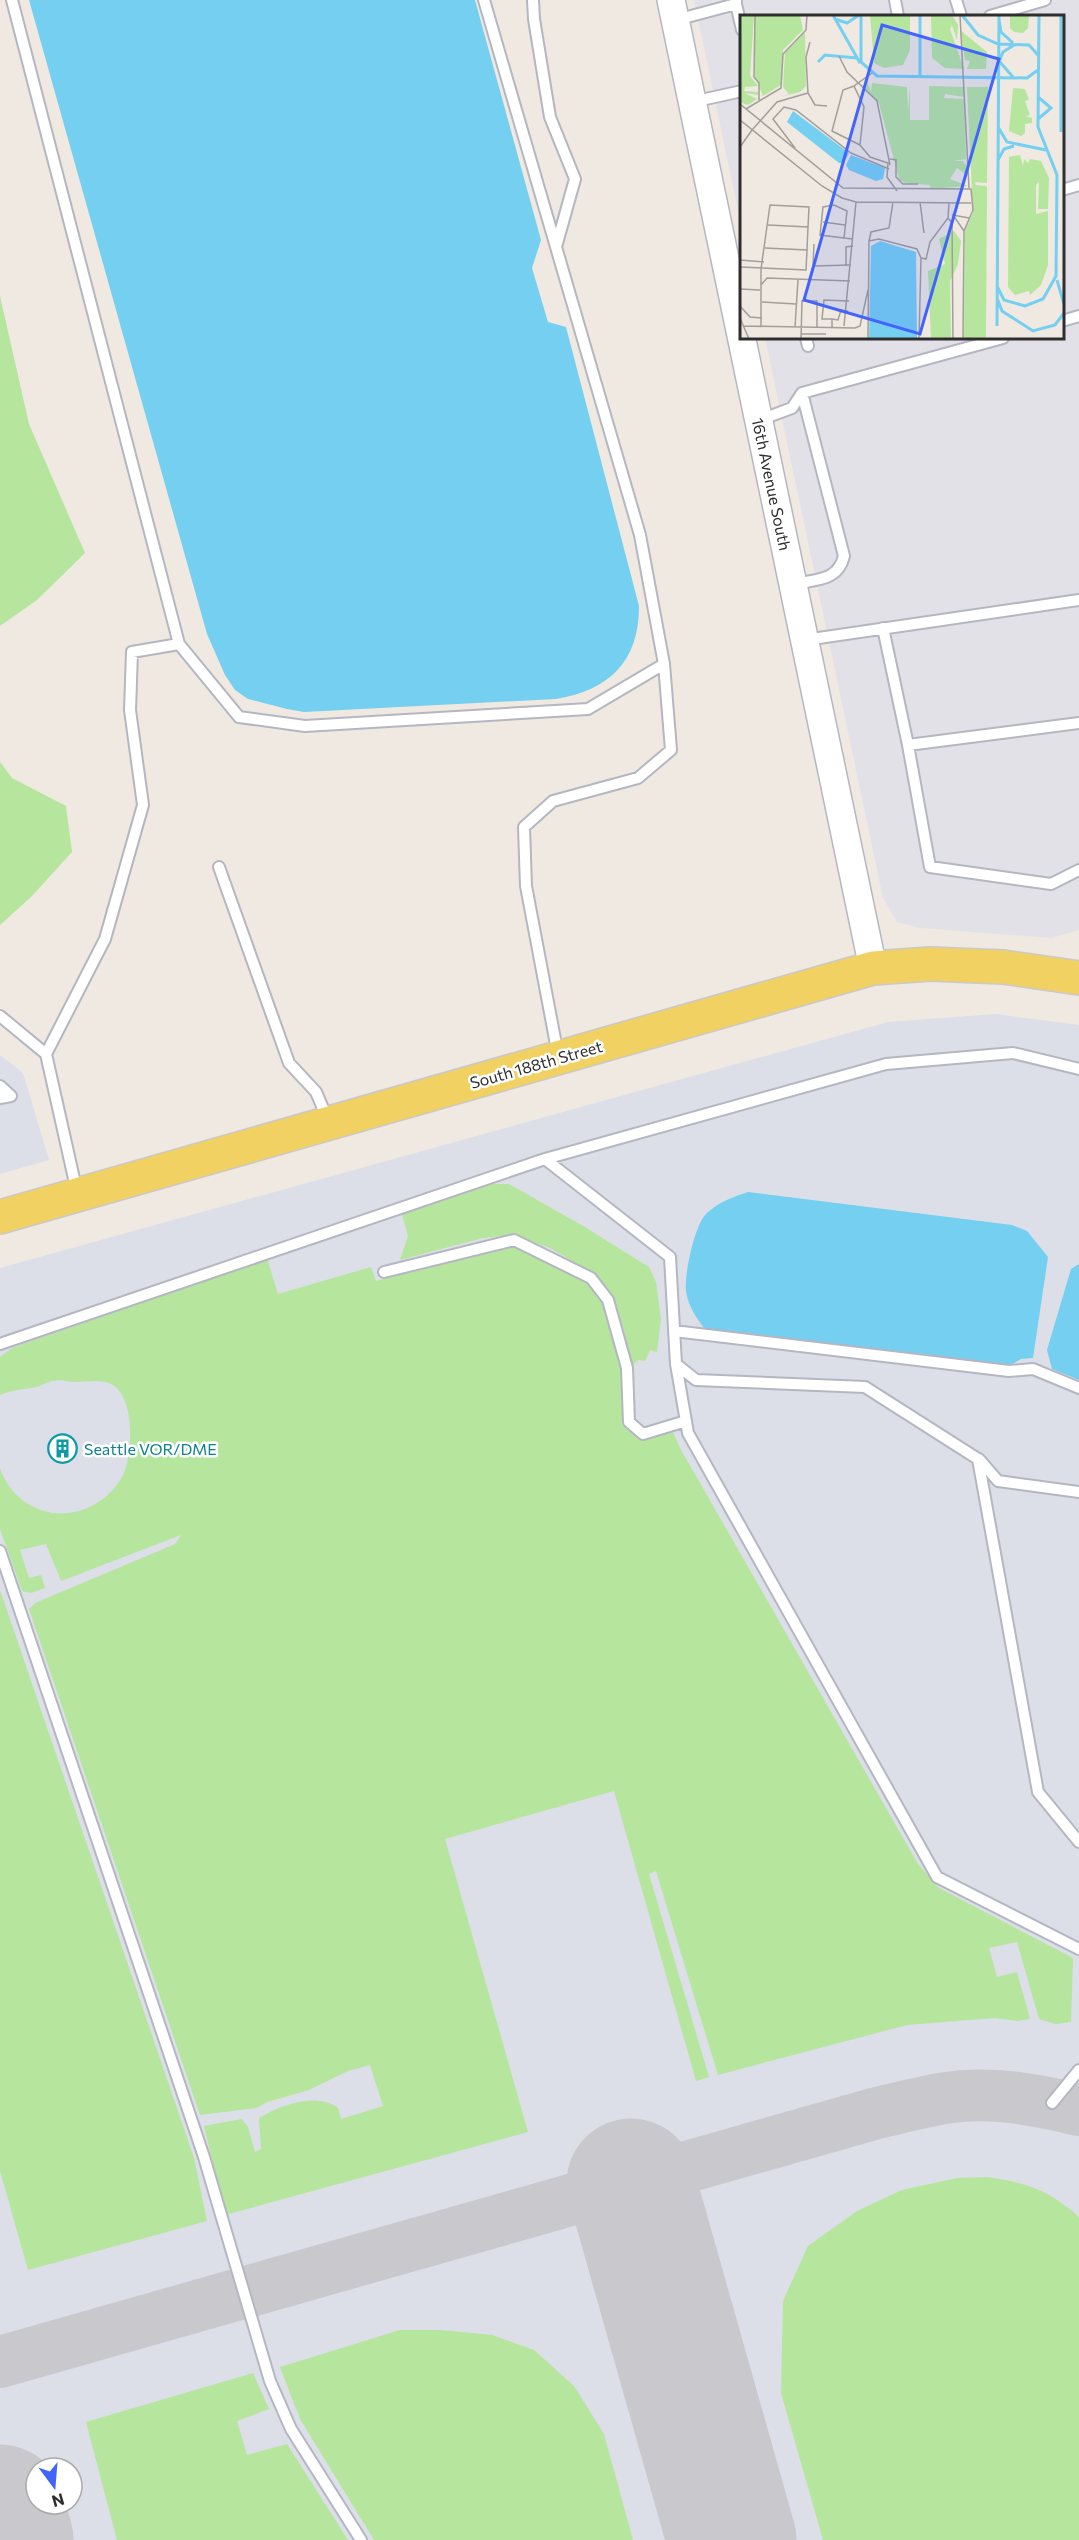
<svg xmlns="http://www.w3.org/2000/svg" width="1079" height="2540" viewBox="0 0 1079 2540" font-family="Commissioner,sans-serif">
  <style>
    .industrial { fill: #e3e1e8 }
    .airport { fill: #dcdee8; fill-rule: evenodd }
    .green { fill: #b6e59e }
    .water { fill: #75cff0 }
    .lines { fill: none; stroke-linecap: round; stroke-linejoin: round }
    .taxiway { stroke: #c9c8cc; stroke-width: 52 }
    .runway { stroke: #c9c8cc; stroke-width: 129 }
    .service-casing { stroke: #b4b7c1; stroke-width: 14 }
    .tertiary-casing { stroke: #b4b7c1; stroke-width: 30 }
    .primary-casing { stroke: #c9c9c9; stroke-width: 36 }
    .service { stroke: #fff; stroke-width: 10 }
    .tertiary { stroke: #fff; stroke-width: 27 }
    .primary { stroke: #f2d163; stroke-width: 33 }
    .labels { text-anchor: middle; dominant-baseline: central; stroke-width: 5; stroke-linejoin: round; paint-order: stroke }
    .street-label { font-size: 16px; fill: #2e2e2e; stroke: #fff }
    .culture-label { font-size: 16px; fill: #0d838f; stroke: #fff; text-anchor: start }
    .inset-river { fill: none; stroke: #75cff0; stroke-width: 3 }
    .inset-road { fill: none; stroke: #a29e99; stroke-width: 1.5 }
    .view { fill: #4264fb; fill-opacity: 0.15; stroke: #4264fb; stroke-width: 3 }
    .inset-edge { fill: none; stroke: #2e2e2e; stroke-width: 3 }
  </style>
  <rect width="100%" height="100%" fill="#efe9e1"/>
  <path class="industrial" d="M694,0h385v930l-27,8 -132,-10 -23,-6 -14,-24 -118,-560h297v-322h-320l-1,209z"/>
  <path class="airport" d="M996,1014l83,11v1515h-1079v-1272l888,-246zM36,2468h36v36h-36z
    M0,1055l23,18 26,87 -49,14z"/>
  <path class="green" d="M0,296l29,128 56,129 -48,47 -37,26z
    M0,762l12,16 54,28 6,46 -41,45 -31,28z
    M491,1184h18l74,42 66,41 7,15 5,37 -4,33 -7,-2 -5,11 -7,-1 -6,6 -9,-39 -9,-28 -18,-24 -46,-27 -36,-13 -31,3 -83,22 8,-24 -7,-25z
    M503,1245l16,3 46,21 21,14 14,16 11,29 11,46 2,53 18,13 31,-8 7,16 238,416 21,24 134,70 -2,64 -16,2 -16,-5 -22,-77 -28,6 8,29 20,-5 13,47 -13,2 -22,-3 -88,7 -189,50 -62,-204 -7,3 60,203 -13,4 -82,-290 -169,48 83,293 -303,83 -21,-89 38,-7 6,8 7,25 6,-3 -2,-31c22,-13 57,-26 79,-10l3,11 42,-13 -13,-41 -22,6 -39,19 -42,12 -10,6 -57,7 -171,-506 6,-6 140,-59 6,-9 -120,46 -15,-37 -26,6 9,28 12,-3 4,13 -14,5 -9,-2 -22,-62v-61c7,21 23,37 44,43 29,9 63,-7 78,-34 11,-20 14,-81 -11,-93 -11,-5 -24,-2 -36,-2 -7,0 -15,-3 -23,-1 -4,1 -8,3 -12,5 -14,4 -27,3 -40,9v-38l12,-9 255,-90 11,36 93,-27 5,14z
    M0,1590l194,568 13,63 -179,49 -28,-99z
    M987,2177c38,5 63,14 92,40v323h-256l-42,-147 2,-92 25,-55 49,-35 45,-21 55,-12z
    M400,2330h41l51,5 42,15 40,36 30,48 29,106h-259l-74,-121 -20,-52z
    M253,2373l16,36 -32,12 10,34 40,-11 61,96h-231l-31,-118z"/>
  <path class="water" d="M29,0h446l66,240 -9,28 16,54 18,5 73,279c0,55 -29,84 -83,93l-252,13 -17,-3 -39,-10 -13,-9 -10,-15 -18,-41z
    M748,1192l264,33 15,6 21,26 -15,101 -12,1 -12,7 -302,-34c-9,-12 -19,-25 -21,-41 -2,-16 9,-68 21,-78 12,-11 26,-16 41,-21z
    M1079,1264v116l-27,-11 -5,-19 24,-81z"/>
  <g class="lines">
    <path class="taxiway" d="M0,2362l877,-249c22,-5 45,-11 68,-15 45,-7 90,1 134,12
      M0,2522l7,11"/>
    <path class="runway" d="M631,2183l101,357
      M0,2509l9,31"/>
    <defs>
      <path id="service" d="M12,0l167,644 60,73 66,9 283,-17 76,-45
        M484,0l156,535 24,129 7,86 -33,28 -85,23 -29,26 2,59 32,169
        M533,0l1,19 16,98 25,62 -19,68
        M895,0l3,16
        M956,0l5,16
        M736,4l6,26
        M990,16l55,-16
        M676,20l60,-16v-4
        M692,102l50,-11
        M1062,190l17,-5
        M1062,321l17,-5
        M806,338l2,8
        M760,420l32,-12 10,-15 201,-55
        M795,584c22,-5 43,-3 49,-28l-42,-163
        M883,628l25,117 22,122 121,17 28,-14
        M805,640l274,-40
        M908,745l171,-22
        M219,867l70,196 27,29 12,28
        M0,1016l46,38
        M0,1086l11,10 -11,2
        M545,1159l125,98 6,107 20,16 169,7 113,72 60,333 41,50
        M77,1192l-31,-138 59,-115 38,-134 -13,-95 2,-58 47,-8
        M384,1272l130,-32 77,38 17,22 19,68 2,54 14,12 43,-13
        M674,1331l335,40 24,-2 46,19
        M0,1344l545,-185 341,-95 127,-11 66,16
        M676,1364l12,69 249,444 142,72
        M979,1459l19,22 81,11
        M0,1551l204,606 66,224 21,48 70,111
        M1052,2103l27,-33"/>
      <path id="tertiary" d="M671,0l202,968"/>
      <path id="primary" d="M0,1217l873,-249 57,-4 73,3 76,11"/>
    </defs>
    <use href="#service" class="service-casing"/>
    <use href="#tertiary" class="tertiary-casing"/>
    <use href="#primary" class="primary-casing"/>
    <use href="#service" class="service"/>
    <use href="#tertiary" class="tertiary"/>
    <use href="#primary" class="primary"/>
  </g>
  <defs>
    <symbol id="building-ring" viewBox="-11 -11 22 22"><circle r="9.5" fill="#fff" stroke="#0f9aa8" stroke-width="1.5"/><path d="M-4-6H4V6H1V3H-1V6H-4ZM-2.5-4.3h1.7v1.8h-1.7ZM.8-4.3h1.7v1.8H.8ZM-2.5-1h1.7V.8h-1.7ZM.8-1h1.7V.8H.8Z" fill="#0f9aa8"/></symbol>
  </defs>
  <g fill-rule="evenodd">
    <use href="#building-ring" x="46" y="1432" width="33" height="33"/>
  </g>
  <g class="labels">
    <g class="street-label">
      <text transform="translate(772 484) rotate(78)">16th Avenue South</text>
      <text transform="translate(536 1064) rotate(-16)">South 188th Street</text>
    </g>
    <g class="culture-label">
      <text x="84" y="1448">Seattle VOR/DME</text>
    </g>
  </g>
  <g transform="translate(740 15)">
    <rect width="324" height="324" fill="#efe9e1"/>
    <path d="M0,0h14l-4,61 8,10 -13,1 -1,4 14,1v3l-13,-2 12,6 -9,6 -8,-3zM15,0h45l3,15 -20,20 -2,35 -18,11 -8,-19zM130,0h40v35l-7,15 -19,3 -10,-5zM191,0h21l6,10 -1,15 -5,-15 -2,4 14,40 -19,-1 -13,-10zM270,0h19l-1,13 -5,5 -9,-1 -4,-4zM220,15l27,22 -1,17h-19l3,-8 -5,-1zM65,17l1,54 -6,6 -17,4 6,-2 -6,-7 2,-34zM127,66l4,11 1,-9 35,4 1,24 2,-24v33h19v-34l36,1 -1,10 -19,-3 -1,4 20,1 2,60 -13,2h10l3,4v-5l2,16 -11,-8 -7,11 18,7 -37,3 -1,-4 -25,-2 -6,-4 -20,-76 -14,-15zM227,72h21l-1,96 -12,-1 1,3 11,1 -1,153h-22l1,-108 8,-18zM273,73l12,1 4,11 -4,1 5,14 -4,1 6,2v5l-7,1v9l-4,3 -12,-5zM280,140l3,11 1,-7 4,4 2,-4 11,2 8,17 -1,31h-10l1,-27 -3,3v29l12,-3v54l-7,20 -11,10 -1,-4 -14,4 -7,-8 1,-130zM214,216l7,10 -3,23 -8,17 1,58h-20l-3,-68 17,-7 -6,-25z" fill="#b6e59e"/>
    <path d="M53,96l56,42 -5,10h-5l-52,-41zM111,140l34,13 -2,11 -7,2 -27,-11 -3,-5zM140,226l36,11 1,87h-48l2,-93z" fill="#75cff0"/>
    <path class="inset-river" d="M93,0l27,48M121,0v47l16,14 150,2 11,-8M222,0l16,20 20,9 31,1 9,10M95,4l12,4 12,-8M259,5l2,12 12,11M259,46l14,16M78,47l7,-7 32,3M258,49l5,-12 11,-7M180,63v-63M298,104l13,-11 -13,-11M258,112l9,15 39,8M321,117v-117M258,145l6,-11 10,-3M317,265l7,24M257,271l7,14 21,6 18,-7 13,-23 1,-101 -19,-48 1,-112M257,283l5,13 31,20 22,-6 9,-12M257,311l2,-311"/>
    <path class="inset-road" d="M15,0l-1,62 5,6v17M220,0l9,173M70,27l-4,15 2,36 7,12 12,1M99,41l8,16 30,29 13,64M132,58l-18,13 10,21 -4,38 10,12 18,6 -1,14 10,14M114,71l-11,4 -11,41 28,14M0,89l103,84 128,1 2,21 -9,21 -1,108M6,94l35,-21 2,-34 23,-24 1,-15M0,105l82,66 20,12 14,4 115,1M12,115l25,-28 31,-9M0,132l12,-17M55,133l-22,-29 11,-12 12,3 55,43 38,16M150,144l6,1v17l7,7h15M180,187l4,31M208,203l4,5 1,116M83,207l22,3M28,210l40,2 -1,23M224,216l-11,-16 16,3M104,223l3,-27 -13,-6 -11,2 -3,28 24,3 9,1M129,226l10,-2 38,10 4,9 -2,81M181,243l5,1 4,-17 18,-24 1,-16M0,245l24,2M73,251l1,-22M106,251v-19l7,-1M0,252l66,3 1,-20 -42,-2M69,265l4,-14 38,-1M21,270l6,-7 83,3M0,274l20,1M22,287l34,2M0,291l10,11 12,1M0,303l9,21M92,304l6,1 3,-10 7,1M3,311l112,2 5,-2 8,-36M21,311v-57l9,-64 39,2 -1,20M104,311l12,-124M55,312l3,-47M92,312v-8h-10l2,-19 25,1M61,319h25M61,324l1,-38h15v26M128,324l1,-98 2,-9 18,-4 4,-26"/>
    <path class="view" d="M142,10l117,34 -79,275 -116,-34z"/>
    <rect width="324" height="324" class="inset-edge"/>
  </g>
  <g transform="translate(54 2486) rotate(164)"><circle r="28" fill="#ffffff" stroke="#ababab" stroke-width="1.5"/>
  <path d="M0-4.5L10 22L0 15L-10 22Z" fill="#4264fb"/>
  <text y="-9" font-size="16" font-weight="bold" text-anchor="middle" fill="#2e2e2e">N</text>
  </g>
</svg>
